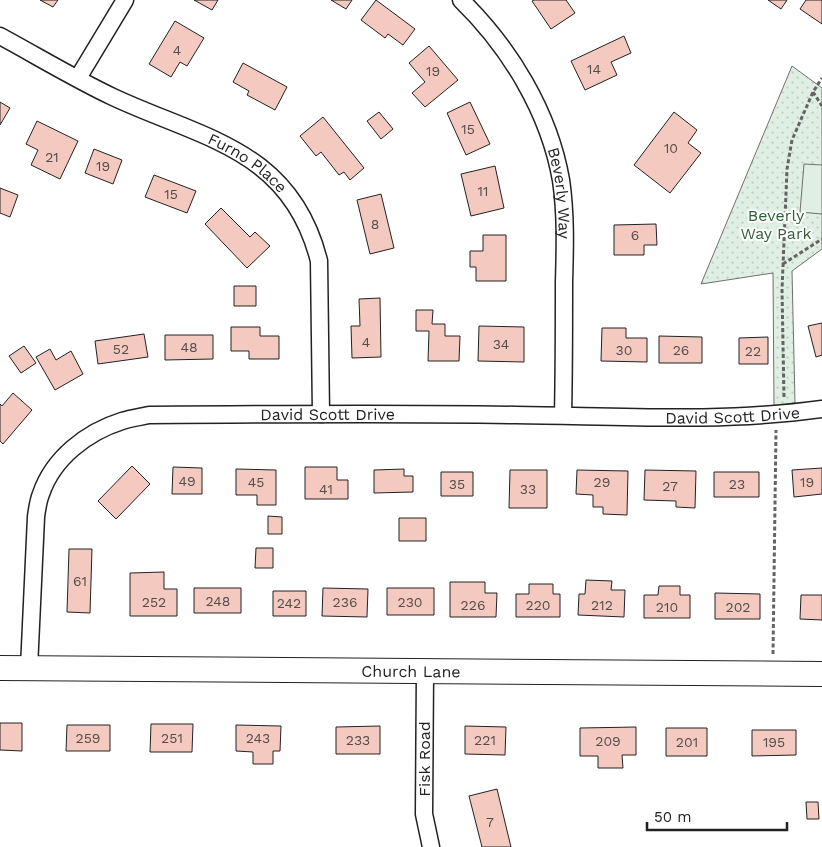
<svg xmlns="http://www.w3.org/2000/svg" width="822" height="847" viewBox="0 0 822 847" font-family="'Work Sans',sans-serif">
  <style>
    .park { fill: url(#park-dots); stroke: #6f6f6f }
    .garden { fill: #e0efe3; stroke: #6f6f6f }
    .building { fill: #f3c9c0; stroke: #222 }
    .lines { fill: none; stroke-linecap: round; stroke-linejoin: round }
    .street-casing { stroke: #222; stroke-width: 19 }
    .secondary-casing { stroke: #222; stroke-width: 26 }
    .path { stroke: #646464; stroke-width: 3; stroke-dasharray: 4 2.5; stroke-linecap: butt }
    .street { stroke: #fff; stroke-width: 16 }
    .secondary { stroke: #fff; stroke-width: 24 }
    .labels { text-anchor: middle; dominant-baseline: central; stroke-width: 4; stroke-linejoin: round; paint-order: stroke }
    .number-label { font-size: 14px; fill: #564c4a }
    .street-label { font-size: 16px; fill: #222; stroke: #fff }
    .park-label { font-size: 16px; fill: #2f5e38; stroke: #fff }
  </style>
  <defs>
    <pattern id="park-dots" width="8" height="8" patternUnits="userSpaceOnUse" patternTransform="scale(1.25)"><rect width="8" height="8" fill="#e0efe3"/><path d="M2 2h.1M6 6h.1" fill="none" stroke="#c0cdc2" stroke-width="1.8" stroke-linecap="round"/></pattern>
  </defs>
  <rect width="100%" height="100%" fill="#fff"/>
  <path class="park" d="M792,66l30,22v161l-30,22 3,132 -21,3 -1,-133 -72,11z"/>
  <path class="garden" d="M804,164l18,1v49l-22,-2z"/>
  <path class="building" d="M40,0h18l-5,7z
    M194,0h24l-6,10z
    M331,0h21l-6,9z
    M376,0l39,29 -12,16 -15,-11 -3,4 -24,-18z
    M534,0h32l9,13 -24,16 -19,-28z
    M768,0h19l-6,9z
    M806,0h16v24l-22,-15z
    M175,21l29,17 -17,28 -7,-4 -9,15 -22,-13z
    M624,36l7,17 -20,9 6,13 -32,15 -14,-29z
    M429,46l29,34 -33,27 -13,-14 13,-11 -16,-19z
    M243,63l44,24 -12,23 -28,-15 2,-4 -16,-9z
    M0,102l10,6 -10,17z
    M470,102l20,42 -24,11 -19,-42z
    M379,112l14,17 -12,10 -14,-18z
    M674,112l23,18 -9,13 13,10 -31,40 -36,-28z
    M323,117l41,51 -14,12 -6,-8 -5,3 -18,-23 -5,4 -16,-20z
    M37,121l41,20 -18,38 -29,-14 7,-15 -12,-6z
    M94,149l28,11 -9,24 -28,-11z
    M495,166l9,42 -33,8 -10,-42z
    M154,175l42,16 -9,22 -42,-16z
    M0,188l18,7 -8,22 -10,-4z
    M381,194l13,54 -24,6 -13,-54z
    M221,208l29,29 5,-5 15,14 -23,22 -42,-44z
    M656,224l1,21h-13v10h-30v-30z
    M483,235h23v46h-30v-14h-6v-16h13z
    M234,286h22v20h-22z
    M380,298l1,59 -29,1 -1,-32h9l-1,-27z
    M416,310h17l-1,14h13v12h15l-1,25h-31l1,-30h-13z
    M822,323v32l-6,2 -8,-31z
    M479,326l45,1v35l-46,-1z
    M231,327h29v9h19v23h-30v-8h-18z
    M602,328h24v10h21v24l-46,-1z
    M144,334l4,23 -50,7 -3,-23z
    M165,335h48v24l-48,1z
    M659,336l43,1v26h-43z
    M768,337v27h-29v-26z
    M24,346l12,17 -15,10 -12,-17z
    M50,349l6,11 15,-9 12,23 -28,16 -19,-33z
    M13,393l19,17 -29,34 -3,-3v-37l2,2z
    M132,466l18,18 -34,35 -18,-18z
    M173,467l29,1v26h-30z
    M305,467h32v13h11v19h-43z
    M822,468v26l-28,3 -2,-27z
    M236,469l40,1v35h-19v-10h-21z
    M404,469v7h9v16l-39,1v-23z
    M510,470h37v38h-38z
    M577,470l51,1 -1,44 -24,-1v-7h-10v-12l-17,-1z
    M645,470l51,1 -1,37 -19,-1v-6l-32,-1z
    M441,472h32v24h-32z
    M714,472h45v25h-45z
    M268,516l14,1v17h-14z
    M399,518h27v23h-27z
    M256,548h17v20h-18z
    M69,549h23l-2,64 -23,-1z
    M164,572v17h13v27h-47v-43z
    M586,580l26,1 -1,9h14l-1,27 -46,-2 1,-21h6z
    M450,582h35v11h12l-1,24h-46z
    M529,584h24v10h7v23h-44v-23h13z
    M659,586h21v9h10v23h-46v-23h14z
    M194,588h47v25h-47z
    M323,588l45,1 -1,28 -45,-1z
    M387,588h47v27h-47z
    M273,591h33v25h-33z
    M715,593l45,1v25h-45z
    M801,595h21v25l-22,-1z
    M0,723h22v28l-22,-1z
    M151,724h42l-1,28h-42z
    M67,725h43v26h-44z
    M236,725l45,1 -1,25h-7v13h-20v-12l-17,-1z
    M380,726v28h-44v-27z
    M465,726l41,1 -1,28 -40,-1z
    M636,727v28h-14l1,13h-25v-12h-18v-28z
    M666,728h41v28h-41z
    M752,730h44v25l-44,1z
    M497,789l14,58h-29l-13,-51z
    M806,802h12l1,17h-12z"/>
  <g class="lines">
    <defs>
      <g id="street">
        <path id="s1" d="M461,0c49,48 88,112 100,180 5,34 4,68 3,102 0,45 0,89 -1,133"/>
        <path id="s2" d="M0,36c37,20 75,43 113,61 90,42 178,52 206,164l2,153"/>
        <path d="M78,78l47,-78"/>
        <path id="s3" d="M29,668l7,-151c1,-7 2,-16 5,-23 12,-36 46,-62 81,-73 9,-3 18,-4 27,-6 123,-1 245,-2 367,0 102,1 205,8 306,-6"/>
        <path d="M425,671l-1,143 7,33"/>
      </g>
      <g id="secondary">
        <path id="s4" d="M0,668l822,6"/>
      </g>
    </defs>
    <use href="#street" class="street-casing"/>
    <use href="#secondary" class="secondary-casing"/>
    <path class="path" d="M813,92l9,14
      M783,264l39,-25
      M784,397l-2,-107 5,-121 5,-29 21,-48 9,-14
      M773,654l3,-224"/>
    <use href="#street" class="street"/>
    <use href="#secondary" class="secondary"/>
  </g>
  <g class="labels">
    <g class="number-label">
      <text x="177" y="50">4</text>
      <text x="594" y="69">14</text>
      <text x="433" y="71">19</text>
      <text x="468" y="129">15</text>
      <text x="671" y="148">10</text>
      <text x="52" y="157">21</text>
      <text x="103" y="166">19</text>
      <text x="483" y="191">11</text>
      <text x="171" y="194">15</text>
      <text x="375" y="224">8</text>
      <text x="635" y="235">6</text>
      <text x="366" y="342">4</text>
      <text x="501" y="344">34</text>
      <text x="189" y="347">48</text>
      <text x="121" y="349">52</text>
      <text x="624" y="350">30</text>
      <text x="681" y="350">26</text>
      <text x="753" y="351">22</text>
      <text x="187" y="481">49</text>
      <text x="256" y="482">45</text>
      <text x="602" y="482">29</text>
      <text x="807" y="482">19</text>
      <text x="457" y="484">35</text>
      <text x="737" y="484">23</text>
      <text x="670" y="486">27</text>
      <text x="326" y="489">41</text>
      <text x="528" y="489">33</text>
      <text x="80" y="581">61</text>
      <text x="218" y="601">248</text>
      <text x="154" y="602">252</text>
      <text x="345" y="602">236</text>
      <text x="410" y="602">230</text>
      <text x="289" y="603">242</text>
      <text x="473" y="605">226</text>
      <text x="538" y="605">220</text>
      <text x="602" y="605">212</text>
      <text x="667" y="607">210</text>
      <text x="738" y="607">202</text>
      <text x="88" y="738">259</text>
      <text x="172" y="738">251</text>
      <text x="258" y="738">243</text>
      <text x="358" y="740">233</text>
      <text x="485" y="740">221</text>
      <text x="608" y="741">209</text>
      <text x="687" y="742">201</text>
      <text x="774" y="742">195</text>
      <text x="490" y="822">7</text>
    </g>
    <g class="street-label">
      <text stroke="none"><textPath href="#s2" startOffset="279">Furno Place</textPath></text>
      <text stroke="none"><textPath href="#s1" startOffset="222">Beverly Way</textPath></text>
      <text stroke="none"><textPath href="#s3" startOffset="494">David Scott Drive</textPath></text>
      <text stroke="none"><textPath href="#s3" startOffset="899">David Scott Drive</textPath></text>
      <text stroke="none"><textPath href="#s4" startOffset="411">Church Lane</textPath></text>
      <text transform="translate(424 759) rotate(-90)">Fisk Road</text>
    </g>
    <g class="park-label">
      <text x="776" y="215">Beverly<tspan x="776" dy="18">Way Park</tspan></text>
    </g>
  </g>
  <path d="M647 822v8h140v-8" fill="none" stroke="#222222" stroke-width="2.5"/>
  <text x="654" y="822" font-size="15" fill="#222222" stroke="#ffffff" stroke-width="4" paint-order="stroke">50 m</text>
</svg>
